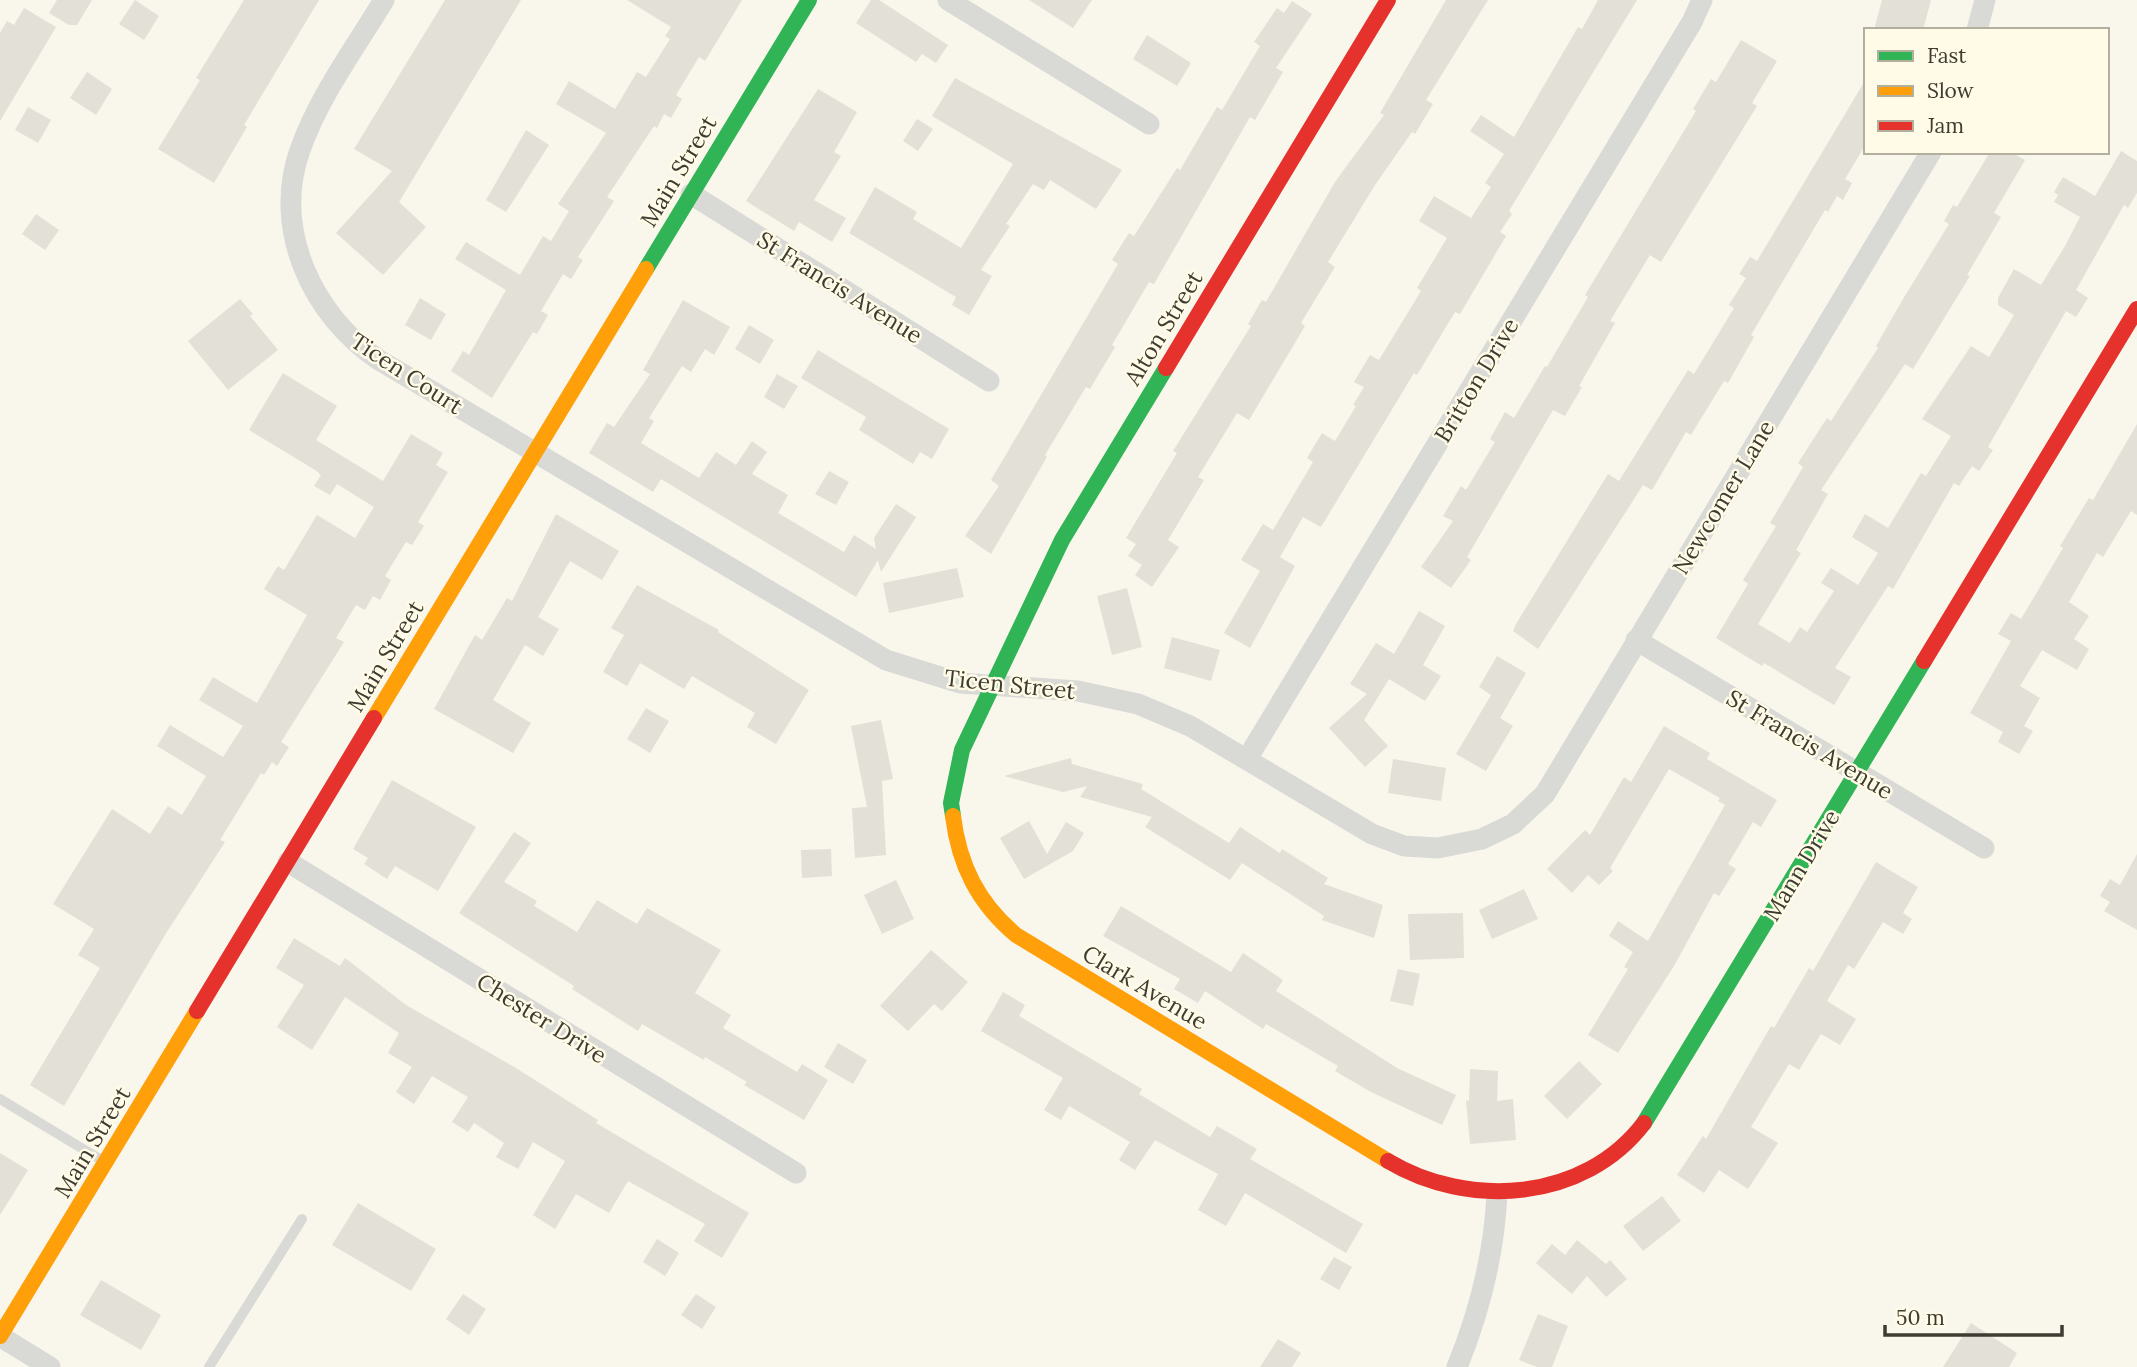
<svg xmlns="http://www.w3.org/2000/svg" width="2137" height="1367" viewBox="0 0 2137 1367" font-family="Lora,serif">
  <style>
    .building { fill: #e2e0d7 }
    .lines { fill: none; stroke-linecap: round; stroke-linejoin: round }
    .lane { stroke: #d9d9d6; stroke-width: 10 }
    .street { stroke: #d9d9d6; stroke-width: 21 }
    .fast { stroke: #30b455; stroke-width: 16 }
    .slow { stroke: #ff9f0a; stroke-width: 16 }
    .jam { stroke: #e5322d; stroke-width: 16 }
    .labels { text-anchor: middle; dominant-baseline: central; stroke-width: 5; stroke-linejoin: round; paint-order: stroke }
    .street-label { font-size: 23px; fill: #3e3c32; stroke: #fffbe6 }
  </style>
  <rect width="100%" height="100%" fill="#f9f7ec"/>
  <path class="building" d="M57,0h35l-15,25h-8l-20,-12z
    M135,0l24,16 -15,24 -25,-16z
    M244,0h75l-75,125 3,2 -33,56 -56,-34 42,-69 -4,-2z
    M445,0h76l-122,202 27,25 -43,48 -47,-42 56,-62 -38,-22z
    M627,0h115l-37,61 -6,-4 -23,38 6,4 -11,19 -7,-4 -7,14 -3,-2 -47,71 7,4 -36,56 5,3 -12,19 -8,-5 -22,37 7,4 -11,19 -4,-2 -41,66 -41,-27 12,-20 6,4 37,-65 -51,-31 11,-17 54,33 23,-39 8,5 18,-30 -11,-7 48,-71 -50,-29 13,-23 46,28 22,-37 9,5 24,-38 -5,-3 6,-9z
    M871,0h8l69,45 -12,18 -14,-9 -6,8 -60,-39z
    M1029,0h63l-19,28z
    M1446,0h42l-62,100 7,4 -18,30 -3,-2 -37,53 -47,77 7,5 -34,56 4,3 -56,94 -12,-7 -39,64 6,3 -36,60 11,7 -27,40 -17,-12 7,-10 -14,-9 8,-12 -10,-6 51,-85 -4,-2 78,-125 -3,-2 14,-24 4,2 69,-120 49,-67 -4,-2z
    M1598,0h39l-128,211 3,3 -12,18 6,4 -46,78 -5,-2 -38,63 -3,-2 -93,154 -18,-10 -23,40 15,9 -45,82 -26,-15 36,-62 -19,-11 22,-36 10,6 40,-68 -6,-4 15,-25 13,8 21,-35 -3,-1 11,-18 -10,-5 16,-27 9,5 42,-69 -4,-3 30,-50 -28,-17 15,-25 37,22 20,-31 -6,-4 19,-29 -34,-23 11,-16 33,22 64,-110 4,2z
    M1882,0h49l-8,30h-49z
    M1292,1l20,13 -36,54 7,4 -28,48 -5,-3 -96,167 -5,-2 -37,63 3,2 -25,42 -4,-2 -41,68 2,2 -56,97 -26,-18 34,-50 -8,-6 127,-216 -6,-4 17,-27 5,3 43,-68 3,2 37,-63 5,3 38,-64 -6,-4 23,-34 7,5z
    M24,8l32,19 -56,94v-88l7,-12 7,4z
    M1147,35l44,28 -14,23 -44,-27z
    M1741,40l36,21 -25,42 5,3 -96,156 -11,-7 -40,66 5,2 -36,63 3,1 -17,29 -12,-6 -86,147 4,3 -20,28 -30,-21 32,-46 -10,-5 18,-30 5,4 29,-48 -5,-3 15,-27 9,6 31,-52 2,1 41,-70 -3,-2 111,-184 -3,-2 18,-30 5,3z
    M87,72l25,17 -16,26 -26,-17z
    M955,78l167,92 -26,39 -46,-29 -6,10 -11,-6 -27,40 4,2 -29,44 11,6 -23,39 -17,-10 4,-8 -107,-64 26,-46 42,25 -4,7 48,29 52,-84 -81,-48z
    M1866,79v65l-21,35 7,4 -9,17 -6,-4 -9,16 -3,-2 -74,125 3,2 -26,46 -4,-2 -33,54 -5,-3 -34,58 -9,-5 -105,164 -25,-18 3,-7 92,-150 11,7 69,-111 6,4 40,-66 -5,-3 17,-27 -7,-4 11,-17 7,4z
    M818,89l39,23 -23,40 7,4 -27,44 32,18 -14,24 -33,-20 -5,9 -48,-30z
    M28,107l23,13 -13,23 -23,-13z
    M917,119l16,10 -15,22 -15,-10z
    M526,130l23,15 -43,67 -20,-12z
    M2121,151l16,10v32l-9,15 -4,-3 -48,85 12,8 -12,19 -10,-6 -78,136 5,3 -14,21 -7,-5 -13,20 -5,-3 -61,106 -5,-3 -53,82 16,9 -17,28 -70,-42 -2,3 -46,-28 32,-54 -5,-4 33,-54 -6,-3 33,-56 -5,-4 29,-45 4,3 47,-73 -2,-2 27,-47 46,-75 -5,-3 9,-16 4,2 33,-55h21l14,8 -31,53 7,4 -34,58 3,1 -57,93 -8,-5 -84,126 7,4 -32,56 5,3 -43,71 32,19 10,-16 7,5 27,-41 -13,-8 10,-15 27,17 20,-32 -26,-16 13,-23 23,14 33,-55 5,3 25,-40 -29,-17 49,-73 18,11 25,-42 -16,-10v-7l16,-29 27,16 24,-39 15,-29 -26,-15 4,-7 -4,-3 9,-15 32,19z
    M36,214l23,16 -14,20 -23,-16z
    M420,298l26,16 -15,26 -26,-15z
    M240,299l13,15 -3,2 28,34 -50,40 -40,-49z
    M683,300l47,27 -16,28 -9,-6 -14,23 -9,-6 -33,52 5,3 -13,22 58,35 17,-26 20,13 16,-24 15,11 -15,22 36,21 -10,18 66,39 10,-17 22,14 -2,-11 22,-34 20,13 -35,55 -3,-12 -22,37 -195,-118 -8,13 -64,-39 18,-30 7,4 36,-53 -7,-4z
    M749,325l25,15 -14,24 -25,-15z
    M818,350l131,79 -17,30 -12,-7 -7,12 -54,-34 7,-13 -65,-39z
    M283,373l54,33 -21,34 67,41 28,-47 32,19 -7,12 12,7 -30,50 6,4 -12,19 -6,-3 -21,34 6,4 -11,20 -7,-4 -8,14 -9,-5 -20,33 8,4 -63,100 8,5 -12,19 -5,-4 -8,13 -3,-2 -41,67 5,2 -60,93 -101,171 -34,-21 70,-117 -22,-13 16,-26 -41,-25 59,-95 38,25 18,-28 14,9 24,-39 -49,-30 13,-21 53,32 20,-31 -44,-26 14,-23 44,26 50,-88 -43,-26 14,-23 6,4 33,-55 38,23 19,-31 -37,-23 -7,11 -16,-9 7,-11 -6,-5 -66,-40z
    M777,374l21,12 -14,23 -20,-12z
    M2137,424v91l-6,-4 -28,46 -6,-4 -28,49 20,14 -15,23 15,10 -12,21 -35,-20 -22,36 20,12 -16,28 9,5 -14,23 -21,-12 5,-10 -33,-19 41,-72 -13,-7 13,-21 10,6 42,-71 -3,-2 29,-48 4,2z
    M829,471l20,11 -13,23 -21,-11z
    M556,514l63,37 -17,29 -32,-19 -32,56 21,12 -16,27 -18,-11 -32,55 38,23 -18,30 -79,-44 41,-74 7,5 25,-42 5,3z
    M957,568l7,29 -75,16 -6,-30z
    M637,585l82,45 -1,2 91,58 -33,54 -29,-17 8,-14 -63,-37 -8,13 -44,-26 -13,23 -24,-14 21,-37 -13,-7z
    M1127,588l15,59 -30,8 -15,-59z
    M1419,611l26,15 -22,39 18,11 -16,25 -36,-22 -25,41 24,26 -23,21 -36,-39 38,-34 -17,-10 26,-41 18,11z
    M1172,637l48,13 -9,31 -47,-13z
    M1497,656l29,17 -26,45 13,8 -27,45 -30,-17 35,-59 -12,-8z
    M646,708l23,13 -19,32 -23,-14z
    M881,720l12,59 -11,2 4,74 -31,3 -3,-50 15,-1 -16,-81z
    M1664,726l46,27 -3,6 70,41 -16,27 -8,-5 -25,42 8,5 -17,27 -5,-3 -40,73 -56,87 -30,-18 40,-66 -4,-2 9,-15 -24,-16 9,-15 30,20 77,-136 -7,-4 2,-3 -51,-29 -59,99 3,3 -14,14 -11,-10 -16,18 -25,-24 38,-39 5,5 34,-58 7,5z
    M1071,758l1,6 71,20 -2,5 88,54 11,-16 40,26 2,-4 46,29 -4,6 59,21 -9,33 -52,-18 2,-4 -82,-53 -12,17 -85,-53 7,-10 -72,-20 7,-11 -24,6 -59,-16z
    M1393,759l53,9 -5,33 -53,-8z
    M392,780l84,47 -38,64 -43,-25 -8,13 -23,-15 4,-6 -15,-9z
    M1029,821l18,33 19,-32 18,11 -11,18 -49,28 -24,-41z
    M514,832l17,11 -27,39 33,19 -3,5 43,26 20,-32 40,24 10,-16 74,42 -26,43 36,22 -8,13 74,44 5,-8 26,16 -24,40 -60,-35 3,-3 -42,-25 -1,3 -62,-36 -4,7 -66,-42 2,-3 -115,-73z
    M831,849l1,27 -30,2 -1,-28z
    M2137,854v76l-33,-19 6,-9 -10,-6 10,-17 10,6z
    M1876,862l42,25 -15,26 9,6 -9,15 -20,-12 -29,47 -6,-4 -21,36 29,18 -16,26 -19,-11 -22,36 -10,-6 -38,63 27,16 -30,46 -29,-19 -15,23 -27,-18 26,-39 3,3 65,-113 3,2 35,-60 4,3z
    M896,880l18,39 -32,15 -18,-39z
    M1524,889l14,30 -46,20 -13,-29z
    M1121,906l110,66 12,-19 40,27 -7,11 121,77 59,27 -14,30 -71,-33 -36,-21 3,-5 -72,-42 -3,5 -58,-38 -7,12 -24,-14 6,-10 -77,-43z
    M1463,913l1,45 -54,2 -2,-46z
    M294,938l46,28 5,-8 61,47 110,63 82,52 -2,3 153,90 -27,45 -28,-17 11,-17 -77,-43 -19,32 -33,-19 -21,35 -22,-14 32,-54 -32,-19 -15,27 -22,-12 8,-14 -30,-20 -6,9 -16,-10 16,-25 -36,-21 -18,28 -18,-12 16,-25 -24,-14 11,-20 -54,-36 -33,53 -35,-23 27,-42 -28,-17z
    M931,950l37,32 -26,29 -8,-7 -26,27 -28,-25z
    M1398,969l22,5 -7,32 -23,-5z
    M1003,992l22,13 -6,11 123,73 -3,5 71,43 7,-11 40,23 -7,10 113,65 -17,29 -101,-60 -19,33 -28,-16 20,-36 -63,-34 -20,30 -16,-10 11,-18 -61,-36 -8,14 -17,-10 19,-32 -82,-47z
    M838,1043l29,17 -14,24 -29,-17z
    M1579,1061l23,23 -35,35 -23,-23z
    M1470,1069l28,2 -1,30 16,-2 3,41 -46,4 -4,-44 3,1z
    M0,1153l28,17 -28,45z
    M1662,1196l19,25 -38,30 -20,-25z
    M358,1203l78,46 -25,42 -79,-46z
    M657,1239l22,14 -14,23 -22,-14z
    M1577,1240l29,24 4,-4 17,19 -21,18 -19,-21 -15,18 -36,-31 16,-19 13,11z
    M1334,1257l18,10 -13,23 -19,-11z
    M101,1280l60,35 -20,35 -61,-35z
    M463,1294l23,15 -17,26 -23,-16z
    M696,1294l20,13 -14,22 -21,-14z
    M1538,1314l30,12 -16,41h-15l-18,-7z
    M1971,1323l46,30 -8,14h-66z
    M1278,1339l23,14 -9,14h-32z"/>
  <g class="lines">
    <path class="lane" d="M0,1099l103,62
      M209,1367l93,-148"/>
    <path class="street" d="M384,0c-29,48 -65,96 -84,150 -28,79 12,165 79,210l507,300 74,23 118,8 60,13 52,22 182,108 32,12 34,2 44,-9 31,-15 32,-30 386,-642
      M948,0l201,124
      M1977,30l8,-30
      M691,194l298,187
      M1636,640l348,208
      M1247,759l445,-737 10,-22
      M288,862l508,311
      M1,1337l49,30
      M1457,1367c23,-56 37,-112 40,-173"/>
    <path class="fast" d="M646,269l163,-269
      M953,816l-2,-13 11,-53 100,-210 104,-172
      M1644,1123l280,-462"/>
    <path class="slow" d="M374,718l272,-449
      M953,816c6,49 25,87 63,119l372,226
      M0,1336l197,-325"/>
    <path class="jam" d="M1166,368l222,-368
      M1924,661l213,-352
      M197,1011l177,-293
      M1388,1161c80,48 196,41 256,-38"/>
  </g>
  <g class="labels">
    <g class="street-label">
      <text transform="translate(678 171) rotate(-59)">Main Street</text>
      <text transform="translate(840 287) rotate(32)">St Francis Avenue</text>
      <text transform="translate(1163 328) rotate(-59)">Alton Street</text>
      <text transform="translate(407 373) rotate(33)">Ticen Court</text>
      <text transform="translate(1476 380) rotate(-59)">Britton Drive</text>
      <text transform="translate(1723 497) rotate(-59)">Newcomer Lane</text>
      <text transform="translate(385 656) rotate(-59)">Main Street</text>
      <text transform="translate(1010 684) rotate(6)">Ticen Street</text>
      <text transform="translate(1810 744) rotate(31)">St Francis Avenue</text>
      <text transform="translate(1801 865) rotate(-59)">Mann Drive</text>
      <text transform="translate(1145 987) rotate(31)">Clark Avenue</text>
      <text transform="translate(542 1018) rotate(32)">Chester Drive</text>
      <text transform="translate(92 1142) rotate(-59)">Main Street</text>
    </g>
  </g>
  <rect x="1864" y="28" width="245" height="126" fill="#fffbe6" stroke="#b2af9e" stroke-width="2"/>
  <rect x="1878" y="51" width="35" height="10" fill="#30b455" stroke="#b2af9e" stroke-width="2"/>
  <text x="1927" y="63" font-size="21" fill="#3e3c32">Fast</text>
  <rect x="1878" y="86" width="35" height="10" fill="#ff9f0a" stroke="#b2af9e" stroke-width="2"/>
  <text x="1927" y="98" font-size="21" fill="#3e3c32">Slow</text>
  <rect x="1878" y="121" width="35" height="10" fill="#e5322d" stroke="#b2af9e" stroke-width="2"/>
  <text x="1927" y="133" font-size="21" fill="#3e3c32">Jam</text>
  <path d="M1885 1325v10h177v-10" fill="none" stroke="#3e3c32" stroke-width="3.5"/>
  <text x="1896" y="1325" font-size="21" fill="#3e3c32" stroke="#fffbe6" stroke-width="5" paint-order="stroke">50 m</text>
</svg>
